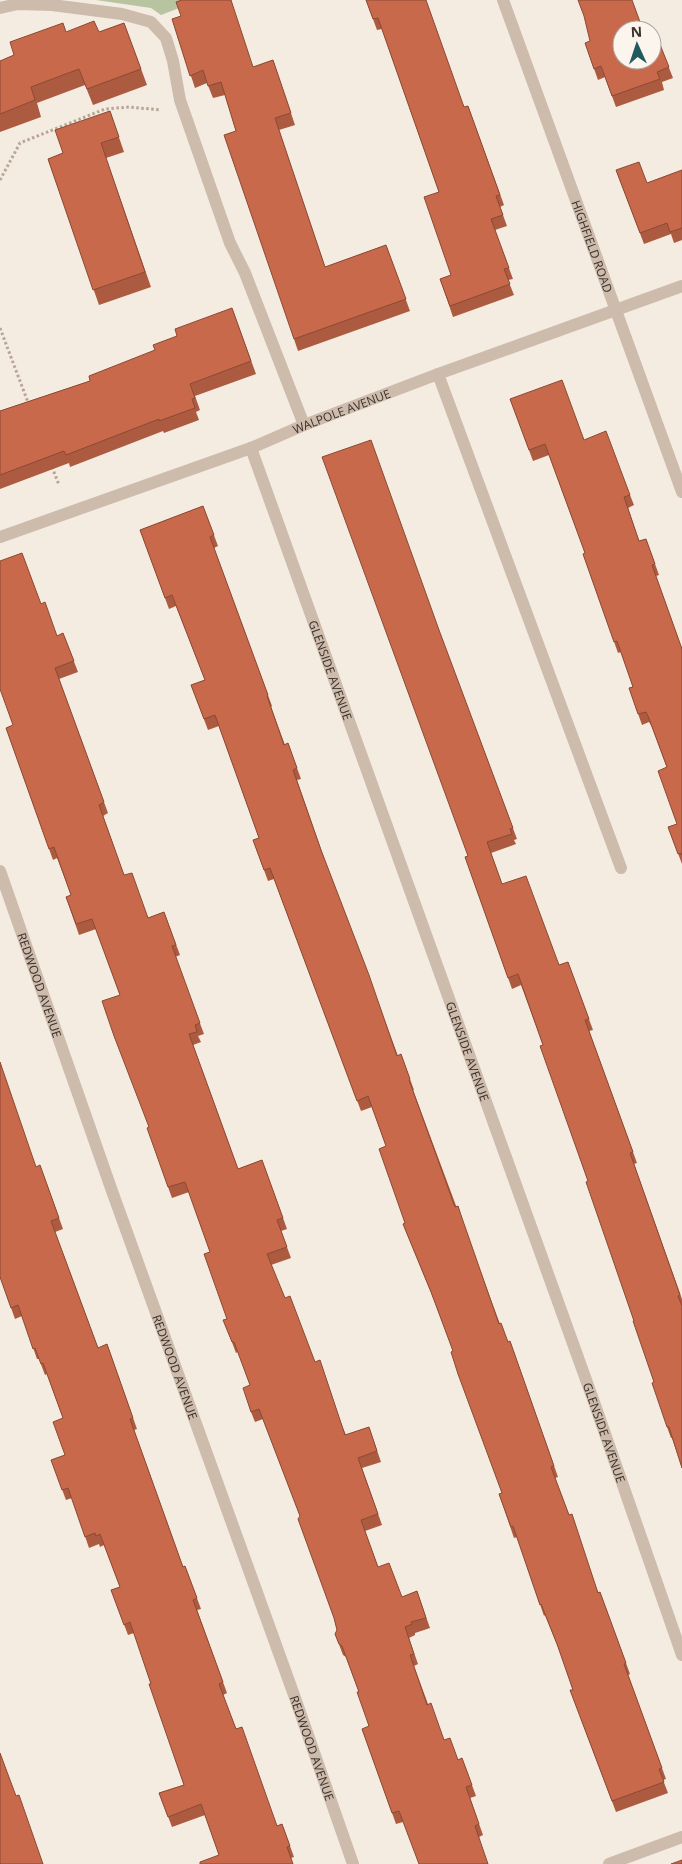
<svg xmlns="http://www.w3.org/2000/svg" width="682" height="1864" viewBox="0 0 682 1864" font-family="'Open Sans',sans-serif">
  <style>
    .green { fill: #b8c4a0 }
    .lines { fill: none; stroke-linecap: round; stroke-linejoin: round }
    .path { stroke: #b9a596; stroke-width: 3; stroke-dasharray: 2.5 2.5; stroke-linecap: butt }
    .service { stroke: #cdbbac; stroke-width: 12 }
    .minor { stroke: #cdbbac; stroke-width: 12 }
    .wall { fill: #ac5a40 }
    .building { fill: #c8694b; stroke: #8c4a34 }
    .labels { text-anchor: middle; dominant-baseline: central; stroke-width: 4; stroke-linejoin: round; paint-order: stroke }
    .street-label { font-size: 12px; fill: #3b302b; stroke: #fbf5ee }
  </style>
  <rect width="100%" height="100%" fill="#f4ebe1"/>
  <path class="green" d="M96,0h104l-39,15 -10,-7z"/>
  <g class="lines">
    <path class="path" d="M0,180l20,-37 85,-34 24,-2 32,3
      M0,328l29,77
      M52,467l7,18"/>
    <path class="service" d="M0,8l18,-4 34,1 70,9 29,8 15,16 7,23 7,39 50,143 15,30 59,152
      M438,374l183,494
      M609,1864l73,-27"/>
    <g class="minor">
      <path id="s1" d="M503,0l179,492"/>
      <path id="s2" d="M251,448l343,954 88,253"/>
      <path id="s3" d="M0,537l251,-89 53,-23 134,-51 244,-88"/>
      <path id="s4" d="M0,871l112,320 182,504 59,169"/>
    </g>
  </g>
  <path class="wall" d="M366,0l98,107 4,-1 36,99 -4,2 7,19 -12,4 18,49 -5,1 6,15 -61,22 -13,-38 11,-4 -12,-83 -57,-163 -5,1z
    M172,19l81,48 20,-7 22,65 -16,5 46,137 61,-22 24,66 -112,40 -4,-12 -58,-208 -11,-36 -12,3 -6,-15 -12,5z
    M124,23l23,62 -54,20 -8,-20 -48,18 4,14 -41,15v-71l14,-6 52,-23h33z
    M657,37l16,41 -11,4 2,8 -48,17 -11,-30 -7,3 -13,-37 37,17z
    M110,111l14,41 -18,6 45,129 -52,18 -51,-146 15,-6z
    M616,170l31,13 35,-13v70l-8,3 -3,-9 -27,10z
    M232,308l24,66 -61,22 5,14 -4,2 3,8 -35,13 -1,-2 -93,36 -1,-4 -69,26v-78l90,-30 65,-31 22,-14z
    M510,399l74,41 46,55 4,10 -6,3 11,33 7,-2 13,36 -3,1 26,73v215l-14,-37 9,-3 -10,-56 -15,-41 -3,-5 -7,3 -13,-37 4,-1 -12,-35 -3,1 -35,-99 2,-1 -36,-98 -16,6z
    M203,506l15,40 -4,2 58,158 -1,1 14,38 3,-2 13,36 -4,1 26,75 75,201 3,-2 13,36h-1l87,234 8,18 2,-1 48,136 -3,1 43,114h2l30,82 -2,1 38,104 -3,1 5,13 -52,19 -46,-122h3l-13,-38 -15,-37 -1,1 -27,-79 -3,1 -15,-44 3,-1 -49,-142 -18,-49 -32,-78 2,-1 -19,-77 -14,-39 -11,4 -87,-232 -6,2 -15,-41 6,-2 -40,-112 -11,4 -17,-45 14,-5 -29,-74 -7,3 -29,-79z
    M41,604l16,32 6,-3 15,39 -19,7 49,134 -5,3 21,59 24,43 16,-6 16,43 -5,2 29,77 -6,2 3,6 -8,3 45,124 24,-9 25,69 -6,2 10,27 -20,7 14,33 30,64 31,73 23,-8 12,35 -19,6 20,57 -17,6 13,36 24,30 15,-6 13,37 -15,5v2l-6,3 9,26 -4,2 14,38 16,36 14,20 4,-2 14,38 -6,2 13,37 -4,2 -76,-15 -7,2 -34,-95 7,-3 -10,-34 -13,-35 -3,-2 -8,-21 2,-4 -3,-12 -34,-102 -37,-97 -8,3 -4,-10 -1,-27 -12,-33 -2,1 -12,-32 3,-2 -17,-67 -21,-60 -17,6 -4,-11 -19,-60 -29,-132 -24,-66 -17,6 -13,-38 5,-2 -14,-37 -4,2 -47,-132 7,-3z
    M441,636l76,203 -3,1 2,4 -25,9 11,31 57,81 9,-3 25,68 -4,1 48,132 -3,1 48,135v169l-10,-30h-1l-4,-11 -13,-45 -111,-337 -22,-60 -9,4 -47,-132 3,-1z
    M40,1165l23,64 -8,3 43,116 9,-4 30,85 -3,1 49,137 2,-1 16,43 -4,1 30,83 -4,2 13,34 41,97 5,-2 12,33 -3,1 -72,-3 -14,-40 -33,12 -13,-34 25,-8 -33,-101 -17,-51 -6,2 -17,-45 9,-3 -16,-42 -4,2 -1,-3 -10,4 -17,-50 -6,2 -15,-40 14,-5 -2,-37 -16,-44 -2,1 -6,-16h-2l-15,-43 -7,3 -15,-42 36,-110z"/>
  <path class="building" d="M182,0h49l22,67 20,-7 18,53 -16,5 50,149 61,-22 20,54 -112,40 -70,-204 12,-4 -15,-49 -13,4 -5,-16 -13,6 -18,-57 9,-3 -5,-14z
    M366,0h60l38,107 4,-1 32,89 -4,1 7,19 -12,4 18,49 -5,1 6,15 -60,22 -10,-27 11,-4 -27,-78 15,-5 -61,-174 -5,1z
    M578,0h54l11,30h-21v30h30v-22l5,-1 12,30 -12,5 3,7 -48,17 -11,-30 -7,3 -9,-26 5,-2 -6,-25z
    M94,21l5,11 25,-9 17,46 -54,20 -8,-20 -48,18 4,13 -35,14v-53l14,-6 -4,-13 53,-19 3,9z
    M110,111l9,26 -18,6 44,129 -52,18 -45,-131 15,-6 -8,-23z
    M639,162l8,21 35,-13v58l-12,4 -3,-9 -27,10 -24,-63z
    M232,308l19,53 -61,23 5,14 -3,1 3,9 -36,13v-2l-93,36 -2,-4 -64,24v-64l90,-30 -1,-5 66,-26 -2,-5 24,-9 -2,-7z
    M562,380l22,60 22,-9 24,64 -6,2 15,44 7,-2 9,25 -3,1 30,84v206l-1,-2 -3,1 -10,-27 9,-3 -19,-53 9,-4 -19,-51 -2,-4 -8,2 -9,-26 4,-1 -16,-46 -3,1 -31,-88 2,-1 -40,-109 -16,6 -19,-51z
    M371,440l68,190 74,198 -3,1 2,5 -25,8 15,42 24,-8 33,89 9,-3 21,57 -4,1 48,132 -3,1 50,142 -2,1 4,10v162l-13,-41h-2l-15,-44 2,-1 -21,-61h1l-48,-139 2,-1 -48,-135 3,-1 -25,-71 -10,4 -43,-121 3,-1 -146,-399z
    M203,506l11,29 -4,2 58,158 -1,1 17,49 4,-2 9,25 -4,2 28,80 48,125 28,81 4,-2 9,25 -1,1 46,127 3,-1 4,12 37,106 2,-1 7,19 2,-1 44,125 -3,1 18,48 3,-1 26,79 2,-1 26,71 -2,1 38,104 -3,1 5,13 -52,19 -42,-111h3l-16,-46 -16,-40 -1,1 -27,-79 -2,1 -12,-33 3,-1 -44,-119 -7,-22 2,-1 -22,-59 -28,-68 2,-1 -26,-74 7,-3 -18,-50 -11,5 -87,-233 -6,2 -11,-30 6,-2 -44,-123 -11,4 -13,-34 14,-5 -33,-85 -7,3 -25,-68z
    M22,553l19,51 4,-2 12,34 6,-3 11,28 -19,7 49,134 -5,3 25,70 8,-2 16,45 16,-6 12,33 -4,1 28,77 -5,2 2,7 -8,2 49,135 24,-9 21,58 -6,2 10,27 -20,7 18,44 5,-2 25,66 5,-2 25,75 24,-8 8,24 -19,7 20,56 -17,6 17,47 11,-4 13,34 15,-6 9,27 -15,4 1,2 -7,3 9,27 -4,1 17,50 4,-2 13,37 6,-2 8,22 4,-2 10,27 -6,2 13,37 -4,2 13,38h-69l-20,-53 -7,2 -30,-84 7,-3 -12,-34h2l-17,-46 -3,-2 -4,-10 2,-4 -3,-12 -36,-99 2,-3 -41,-107 -8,3 -8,-24 7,-3 -16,-43h-2l-9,-22 4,-1 -23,-65 6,-2 -25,-70 -17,5 -21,-59 2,-1 -35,-91 -12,-35 18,-6 -28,-76 -16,5 -10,-27 5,-2 -17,-48 -5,2 -43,-121 7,-3 -13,-36v-128z
    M0,1062l36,105 4,-2 19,53 -8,3 47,127 9,-4 26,74 -3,1 53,148 2,-1 12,32 -4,2 30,82 -4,2 17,45 6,-2 35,99 5,-2 8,22 -3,1 6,17h-93v-2l19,-7 -18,-51 -33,13 -9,-24 25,-8 -35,-101h2l-21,-62 -6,3 -13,-35 9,-3 -20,-53 -4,2 -1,-3 -10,4 -17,-49 -6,2 -11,-30 14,-5 -12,-33 10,-4 -20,-55 -2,1 -6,-16 -2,1 -15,-44 -7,3 -11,-31z
    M0,1753l16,43 3,-1 24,69h-43z
    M682,1860v4h-11z"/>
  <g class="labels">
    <g class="street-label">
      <text stroke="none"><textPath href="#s1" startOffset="262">HIGHFIELD ROAD</textPath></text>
      <text stroke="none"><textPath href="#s3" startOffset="364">WALPOLE AVENUE</textPath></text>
      <text stroke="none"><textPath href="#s2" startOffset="236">GLENSIDE AVENUE</textPath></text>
      <text stroke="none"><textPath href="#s4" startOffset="121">REDWOOD AVENUE</textPath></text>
      <text stroke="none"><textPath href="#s2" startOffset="641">GLENSIDE AVENUE</textPath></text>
      <text stroke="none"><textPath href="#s4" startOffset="526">REDWOOD AVENUE</textPath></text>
      <text stroke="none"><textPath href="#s2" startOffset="1046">GLENSIDE AVENUE</textPath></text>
      <text stroke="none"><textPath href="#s4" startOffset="931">REDWOOD AVENUE</textPath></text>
    </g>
  </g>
  <g transform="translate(637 45) rotate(357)"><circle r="24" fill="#fbf5ee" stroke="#aea6a0"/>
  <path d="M0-4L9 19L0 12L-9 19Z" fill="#1f5a5e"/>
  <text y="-8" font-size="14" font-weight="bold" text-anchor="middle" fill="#3b302b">N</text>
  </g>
</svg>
